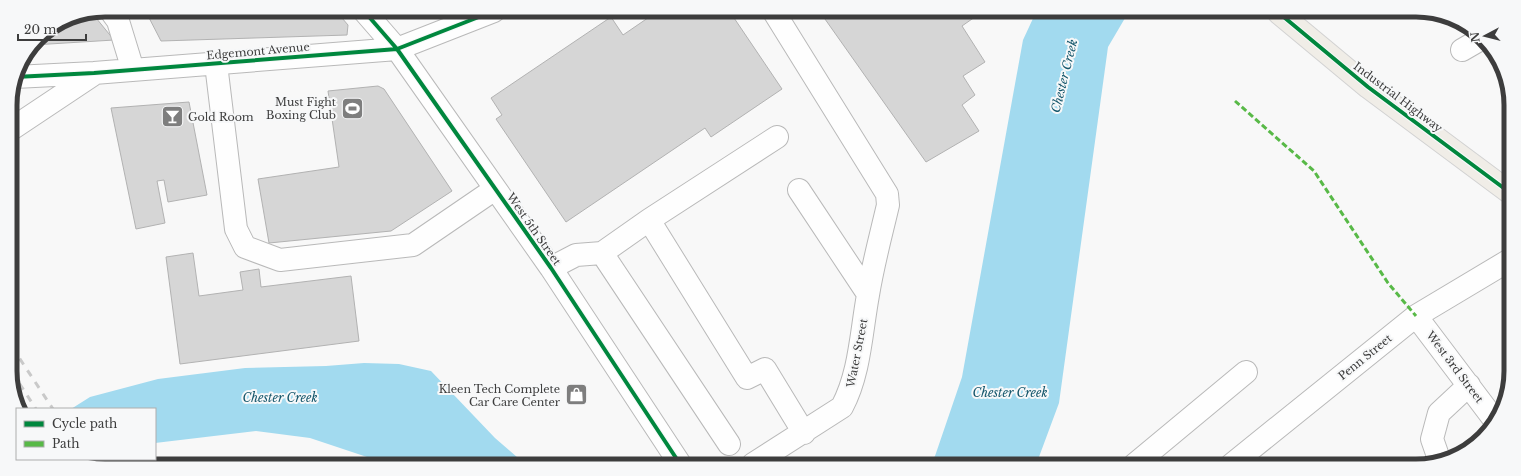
<svg xmlns="http://www.w3.org/2000/svg" width="1521" height="476" viewBox="0 0 1521 476" font-family="'Libre Baskerville',serif">
  <style>
    .water { fill: #a2daef }
    .building { fill: #d6d6d6; stroke: #b2b2b2 }
    .lines { fill: none; stroke-linecap: round; stroke-linejoin: round }
    .minor-casing { stroke: #b9b9b9; stroke-width: 24 }
    .major-casing { stroke: #d2d2d2; stroke-width: 24 }
    .minor { stroke: #fefefe; stroke-width: 22 }
    .major { stroke: #f0ede7; stroke-width: 22 }
    .rail { stroke: #c9c9c9; stroke-width: 3; stroke-dasharray: 7 7; stroke-linecap: butt }
    .quiet { stroke: #58b947; stroke-width: 3; stroke-dasharray: 6 3; stroke-linecap: butt }
    .cycleway-casing { stroke: #f7f8f9; stroke-width: 6 }
    .cycleway { stroke: #00873e; stroke-width: 4 }
    .labels { text-anchor: middle; dominant-baseline: central; stroke-width: 4; stroke-linejoin: round; paint-order: stroke }
    .street-label { font-size: 11px; fill: #3d3d3d; stroke: #f7f8f9 }
    .poi-label { font-size: 11px; fill: #3d3d3d; stroke: #f7f8f9; text-anchor: end }
    .water-label { font-size: 12px; font-style: italic; fill: #14566b; stroke: #f7f8f9 }
    .rim { fill: none; stroke: #3d3d3d; stroke-width: 5 }
  </style>
  <rect width="100%" height="100%" fill="#f8f8f8"/>
  <path class="water" d="M1036,12l92,1 -20,34 -49,356 -23,62h-107l6,-9 27,-79 61,-337z
    M364,363l35,1 32,7 64,67 30,26 -140,-1 -75,-25 -54,-7 -101,12v-34h-84l19,-12 68,-18 87,-11 81,-2z
    M75,459h52c-10,6 -42,6 -52,0z"/>
  <path class="building" d="M145,10l191,1 12,14 -1,10 -186,6z
    M658,11l72,1 52,77 -71,48 -6,-9 -139,94 -70,-103 6,-4 -11,-17 120,-81 12,18z
    M820,12h162l-20,14 23,36 -22,14 12,19 -13,10 17,26 -53,31z
    M92,13l22,27 -81,5 5,-7 31,-21z
    M378,86l6,3 68,102 -61,40 -122,12 -11,-64 81,-12 -11,-76z
    M189,102l18,93 -39,7 -4,-22 -7,1 8,42 -29,6 -25,-121z
    M193,253l6,43 44,-6 -3,-18 19,-3 2,18 90,-11 8,65 -179,23 -14,-107z"/>
  <g class="lines">
    <defs>
      <path id="minor" d="M110,10l8,11 15,49
        M364,11l33,38 154,219 129,196
        M1462,50l19,-11
        M216,64l20,165 9,18 35,13 133,-15 82,-56
        M15,77l79,-4 303,-24 97,-38
        M10,130l84,-56
        M777,137l-128,83 98,158 18,-9 39,64
        M799,190l69,104
        M649,220l-47,33 127,191
        M551,268l25,-13 26,-2
        M1416,316l77,102
        M1439,459l-7,-20 7,-26 30,-28
        M753,464l89,-57c18,-34 19,-74 26,-112 5,-31 13,-60 20,-90l-1,-11 -113,-182
        M1134,465l112,-93
        M1231,465l185,-149 92,-55"/>
      <path id="major" d="M1279,13l89,74 141,105"/>
    </defs>
    <use href="#minor" class="minor-casing"/>
    <use href="#major" class="major-casing"/>
    <use href="#minor" class="minor"/>
    <use href="#major" class="major"/>
    <path class="rail" d="M12,347l41,62
      M12,372l24,37
      M86,459l2,4"/>
    <path class="quiet" d="M1235,101l79,70 74,112 28,33"/>
    <defs>
      <path id="cycleway" d="M364,11l33,38 154,219 129,196
        M1279,13l89,74 141,105
        M15,77l79,-4 303,-24 97,-38"/>
    </defs>
    <use href="#cycleway" class="cycleway-casing"/>
    <use href="#cycleway" class="cycleway"/>
  </g>
  <defs>
    <symbol id="stadium-square" viewBox="-11 -11 22 22"><rect x="-9" y="-9" width="18" height="18" rx="4" fill="#7e7e7e" stroke="#f7f8f9"/><path d="M0-5a6.5 5 0 1 0 0 10a6.5 5 0 1 0 0-10ZM-3.5-1.8h7v3.6h-7Z" fill="#fff"/></symbol>
    <symbol id="bar-square" viewBox="-11 -11 22 22"><rect x="-9" y="-9" width="18" height="18" rx="4" fill="#7e7e7e" stroke="#f7f8f9"/><path d="M-6-5H6L.8 .8V4.5H3.5V6h-7V4.5H-.8V.8Z" fill="#fff"/></symbol>
    <symbol id="shop-square" viewBox="-11 -11 22 22"><rect x="-9" y="-9" width="18" height="18" rx="4" fill="#7e7e7e" stroke="#f7f8f9"/><path d="M-5-2.5h2.3a2.7 3.5 0 0 1 5.4 0H5L5.5 6h-11ZM-1.5-2.5h3a1.5 2.3 0 0 0-3 0Z" fill="#fff"/></symbol>
  </defs>
  <g fill-rule="evenodd">
    <use href="#stadium-square" x="340" y="96" width="25" height="25"/>
    <use href="#bar-square" x="160" y="104" width="25" height="25"/>
    <use href="#shop-square" x="564" y="382" width="25" height="25"/>
  </g>
  <g class="labels">
    <g class="street-label">
      <text transform="translate(258 51) rotate(-5)">Edgemont Avenue</text>
      <text transform="translate(1398 97) rotate(37)">Industrial Highway</text>
      <text transform="translate(534 229) rotate(55)">West 5th Street</text>
      <text transform="translate(857 353) rotate(-79)">Water Street</text>
      <text transform="translate(1365 357) rotate(-39)">Penn Street</text>
      <text transform="translate(1455 367) rotate(53)">West 3rd Street</text>
    </g>
    <g class="poi-label">
      <text x="336" y="102">Must Fight<tspan x="336" dy="13">Boxing Club</tspan></text>
      <text x="188" y="117" text-anchor="start">Gold Room</text>
      <text x="560" y="389">Kleen Tech Complete<tspan x="560" dy="13">Car Care Center</tspan></text>
    </g>
    <g class="water-label">
      <text transform="translate(1064 76) rotate(-76)">Chester Creek</text>
      <text x="1010" y="392">Chester Creek</text>
      <text x="280" y="397">Chester Creek</text>
    </g>
  </g>
  <path d="M0 0H1521V476H0ZM105 17H1416A88 88 0 0 1 1504 105V371A88 88 0 0 1 1416 459H105A88 88 0 0 1 17 371V105A88 88 0 0 1 105 17Z" fill="#f7f8f9" fill-rule="evenodd"/>
  <path class="rim" d="M105 17H1416A88 88 0 0 1 1504 105V371A88 88 0 0 1 1416 459H105A88 88 0 0 1 17 371V105A88 88 0 0 1 105 17Z"/>
  <rect x="16" y="408" width="140" height="52" fill="#f7f8f9" stroke="#adadae"/>
  <rect x="24" y="421" width="20" height="6" fill="#00873e" stroke="#adadae"/>
  <text x="52" y="428" font-size="12" fill="#3d3d3d">Cycle path</text>
  <rect x="24" y="441" width="20" height="6" fill="#58b947" stroke="#adadae"/>
  <text x="52" y="448" font-size="12" fill="#3d3d3d">Path</text>
  <g transform="translate(1485 36) rotate(263)" stroke="#f7f8f9" stroke-width="3" paint-order="stroke">
  <path d="M0-3L7 15L0 10L-7 15Z" fill="#3d3d3d"/>
  <text y="-6" font-size="11" font-weight="bold" text-anchor="middle" fill="#3d3d3d">N</text>
  </g>
  <path d="M18 34v6h68v-6" fill="none" stroke="#3d3d3d" stroke-width="2"/>
  <text x="24" y="34" font-size="12" fill="#3d3d3d" stroke="#f7f8f9" stroke-width="3" paint-order="stroke">20 m</text>
</svg>
